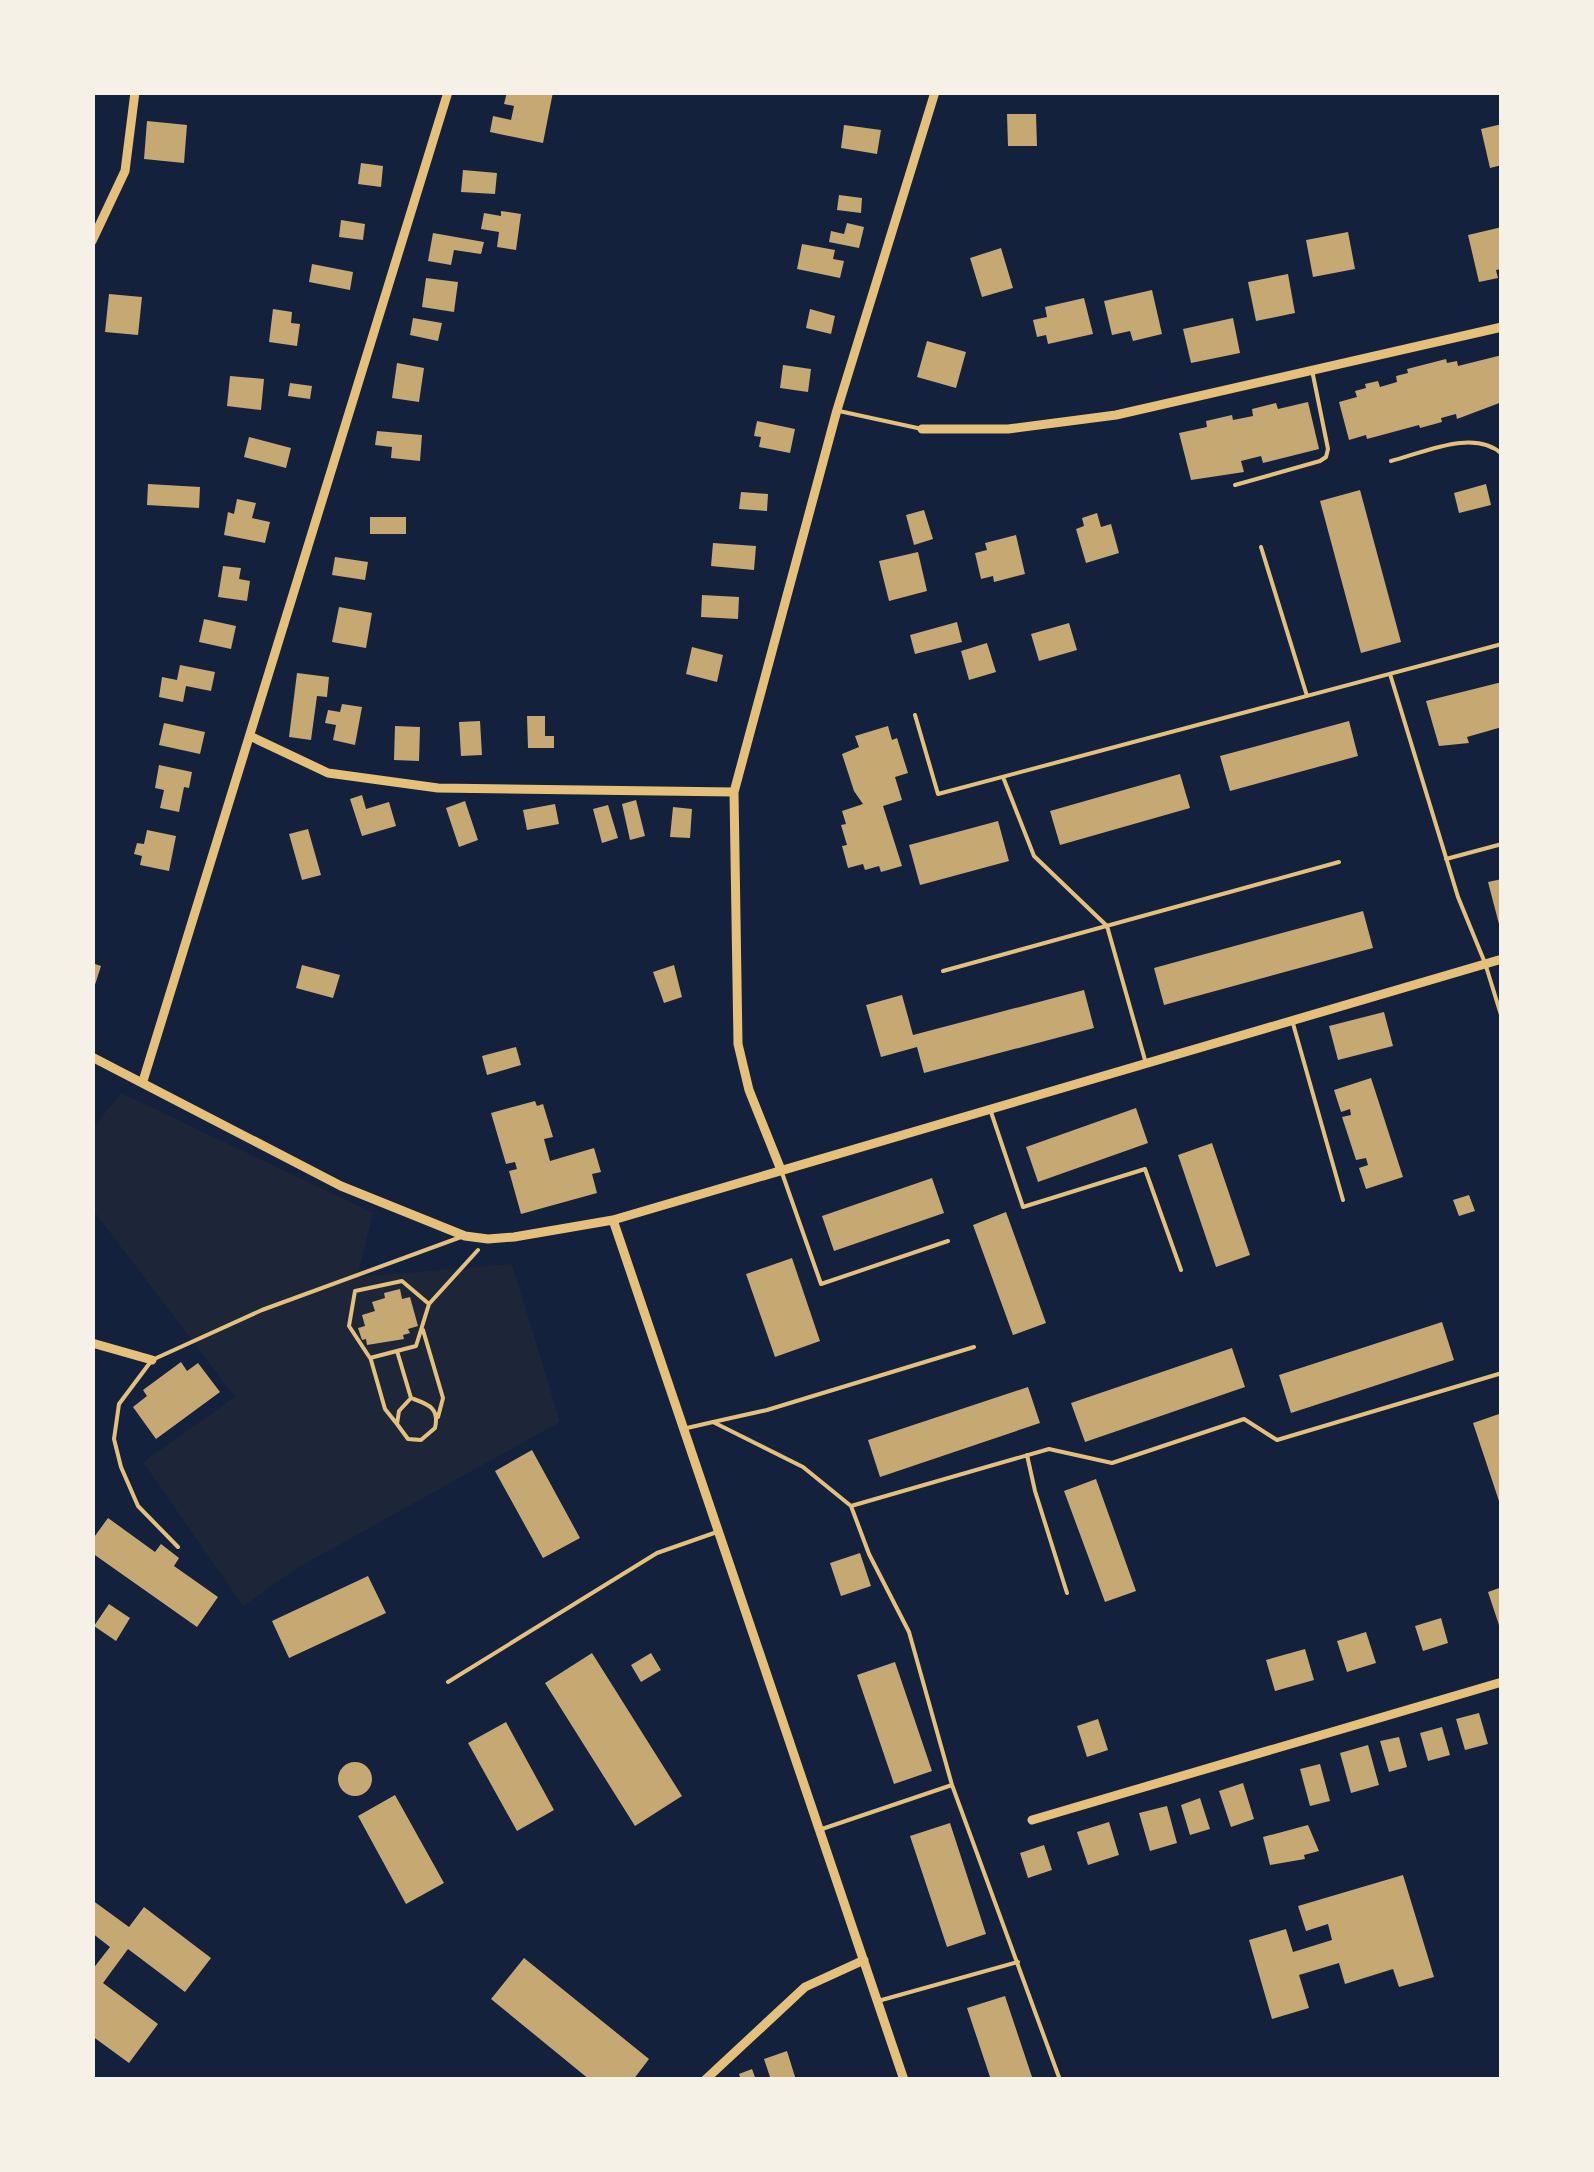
<svg xmlns="http://www.w3.org/2000/svg" width="1594" height="2172" viewBox="0 0 1594 2172" font-family="Literata,serif">
  <style>
    .green { fill: #1d2539 }
    .building { fill: #c6a872 }
    .lines { fill: none; stroke-linecap: round; stroke-linejoin: round }
    .path { stroke: #e5c07b; stroke-width: 4 }
    .service { stroke: #e5c07b; stroke-width: 4 }
    .minor { stroke: #e5c07b; stroke-width: 9 }
  </style>
  <rect width="100%" height="100%" fill="#14213d"/>
  <path class="green" d="M121,1093l252,120 -16,64 155,-13 48,158 -261,145 -56,39 -100,-144 92,-65 -142,-187v-82z"/>
  <path class="building" d="M507,92h46l-10,51 -53,-11 3,-16 18,4 3,-14 -10,-2z
    M1007,114h29l1,32h-29z
    M147,121l40,4 -3,38 -40,-4z
    M1502,124v41l-12,3 -9,-39z
    M844,125l37,5 -4,24 -36,-6z
    M361,163l22,3 -2,21 -23,-3z
    M463,170l34,3 -2,21 -34,-2z
    M839,195l23,3 -1,15 -24,-3z
    M501,211l20,3 -5,36 -19,-3 2,-15 -18,-3 3,-16 17,3z
    M341,220l24,4 -2,16 -24,-3z
    M847,223l17,4 -5,21 -30,-6 2,-11 13,3z
    M1502,227v42l-6,1 2,8 -19,4 -11,-47z
    M1348,232l7,37 -42,8 -7,-37z
    M433,233l51,9 -3,12 -27,-4 -3,15 -23,-4z
    M802,244l33,6 -2,9 11,2 -4,17 -43,-9z
    M1001,248l12,40 -31,9 -12,-39z
    M312,264l41,8 -3,18 -41,-8z
    M1288,274l7,39 -39,8 -8,-39z
    M426,278l32,4 -4,30 -32,-5z
    M1152,290l10,44 -29,7 -3,-10 -18,4 -8,-34z
    M109,294l33,3 -4,38 -33,-3z
    M1084,298l9,36 -45,10 -2,-9 -9,2 -4,-17 14,-3 -2,-10z
    M273,309l19,3 -1,11 9,1 -3,22 -28,-4z
    M810,309l25,7 -4,18 -25,-6z
    M413,318l29,5 -4,18 -28,-6z
    M1233,318l7,35 -49,10 -8,-34z
    M927,341l39,11 -10,36 -39,-11z
    M1502,355v47l-45,17 -1,-5 -15,4 1,4 -22,6 -1,-3 -52,14 -1,-4 -17,5 -10,-38 18,-5 -2,-6 11,-3 -1,-4 13,-3 2,6 17,-5 -1,-6 12,-3 -1,-4 39,-10 1,4 10,-2 1,5z
    M397,363l27,5 -5,34 -27,-4z
    M783,365l28,4 -3,23 -28,-4z
    M230,376l34,3 -3,31 -34,-4z
    M290,383l22,3 -2,13 -22,-3z
    M1308,402l11,47 -56,14 -2,-7 -20,5 3,11 -53,8 -12,-47 28,-6 -1,-6 26,-6 1,5 20,-4 -1,-7 24,-6 2,6z
    M757,421l38,8 -5,24 -31,-6 2,-10 -7,-1z
    M377,431l45,4 -2,26 -29,-3 1,-11 -17,-2z
    M249,437l42,11 -5,20 -42,-11z
    M148,484l52,3 -1,21 -52,-3z
    M1486,484l5,21 -32,8 -5,-20z
    M1360,490l41,152 -40,11 -41,-152z
    M741,492l27,2 -1,17 -28,-2z
    M237,499l19,4 -4,15 18,4 -5,21 -41,-8 4,-23 6,2z
    M924,510l9,29 -19,6 -8,-30z
    M1097,513l4,14 10,-3 8,29 -33,10 -10,-34 8,-3 -2,-8z
    M370,517h36v17h-36z
    M1016,535l9,39 -31,8 -1,-6 -12,3 -6,-26 12,-3 -2,-7z
    M713,543l43,3 -2,24 -43,-4z
    M918,552l9,39 -38,10 -10,-40z
    M335,557l33,5 -3,18 -33,-5z
    M223,566l18,2 -2,11 11,2 -3,20 -29,-4z
    M702,595l37,2 -1,22 -37,-2z
    M339,607l33,6 -6,35 -34,-6z
    M204,619l32,7 -5,23 -32,-7z
    M957,622l5,20 -47,12 -5,-19z
    M1069,623l8,27 -38,11 -8,-27z
    M987,643l9,29 -27,8 -8,-29z
    M692,647l31,8 -6,27 -31,-8z
    M180,665l35,7 -4,19 -25,-5 -3,16 -24,-5 3,-20 15,3z
    M297,673l32,4 -2,20 -10,-1 -6,44 -22,-3z
    M1502,682v45l-35,10 2,6 -30,3 -13,-45z
    M342,704l20,3 -7,38 -22,-5 3,-15 -11,-2 3,-13 12,2z
    M527,716h18v20h9v12h-26z
    M480,721l2,34 -21,1 -2,-34z
    M1349,721l9,35 -128,35 -10,-35z
    M164,723l41,9 -5,22 -41,-9z
    M395,726l25,1 -1,34 -25,-1z
    M888,726l4,14 5,-2 11,35 -13,4 7,23 -19,6 19,60 -21,6 -2,-6 -14,4 -2,-6 -15,4 -6,-22 5,-1 -6,-20 5,-1 -4,-13 21,-7 -9,-13 -12,-37 17,-7 -4,-11z
    M159,765l33,7 -3,16 -5,-1 -5,25 -19,-4 4,-18 -9,-2z
    M1180,774l10,34 -130,37 -10,-34z
    M362,795l4,14 23,-7 7,24 -34,10 -12,-37z
    M636,800l9,36 -15,4 -8,-36z
    M465,801l13,39 -19,7 -13,-39z
    M555,804l4,20 -32,6 -4,-20z
    M608,805l10,33 -16,5 -9,-34z
    M673,807l19,2 -2,29 -20,-1z
    M998,821l11,40 -89,24 -11,-40z
    M308,829l13,46 -19,5 -13,-46z
    M147,830l29,6 -7,35 -29,-6 2,-9 -8,-2 3,-11 7,1z
    M1502,879v49h-2l-12,-46z
    M1363,911l10,37 -209,57 -10,-37z
    M92,963l9,3 -8,25h-1z
    M302,965l38,10 -7,23 -37,-10z
    M674,965l8,32 -18,6 -11,-31z
    M1084,990l10,38 -170,45 -7,-26 -36,10 -15,-52 36,-10 11,40z
    M1384,1012l9,34 -55,14 -9,-34z
    M516,1047l5,18 -34,10 -5,-19z
    M1371,1078l32,99 -37,12 -7,-21 9,-3 -2,-7 -10,2 -14,-43 9,-2 -1,-6 -9,3 -7,-22z
    M535,1101l2,5 6,-2 10,33 -9,2 6,22 44,-13 7,24 -9,2 5,19 -76,21 -12,-43 8,-2 -2,-7 -9,2 -15,-51z
    M1136,1108l12,35 -110,39 -12,-35z
    M1212,1143l38,112 -34,12 -38,-112z
    M932,1178l12,35 -110,38 -12,-35z
    M1469,1195l6,16 -16,5 -6,-16z
    M1006,1212l40,111 -33,12 -40,-110z
    M792,1258l28,83 -45,16 -29,-83z
    M400,1289l2,10 8,-2 8,29 -10,3 2,4 -7,2 1,4 -37,6 -1,-6 -4,1 -4,-12 7,-2 -3,-11 13,-4 -3,-9 13,-4 -1,-5z
    M1442,1322l12,38 -163,53 -12,-38z
    M1232,1348l13,39 -160,55 -14,-39z
    M181,1362l6,9 11,-8 22,29 -64,47 -23,-32 14,-11 -4,-6z
    M1028,1387l12,36 -160,54 -12,-37z
    M1502,1413v94h-1l-28,-84z
    M532,1450l48,88 -37,20 -48,-87z
    M1096,1479l40,112 -31,11 -41,-111z
    M108,1518l47,34 6,-8 18,14 -5,8 44,31 -21,30 -105,-74v-13z
    M860,1553l11,33 -30,10 -11,-33z
    M368,1576l18,37 -97,45 -17,-37z
    M1502,1587v44h-1l-13,-39z
    M109,1604l21,14 -14,23 -22,-15z
    M1441,1618l7,25 -25,8 -8,-25z
    M1366,1632l10,31 -29,9 -10,-31z
    M1305,1649l9,31 -39,11 -9,-31z
    M592,1653l90,143 -47,30 -90,-143z
    M651,1653l10,17 -20,12 -10,-17z
    M895,1662l37,109 -38,13 -37,-109z
    M1479,1713l9,31 -23,6 -9,-31z
    M1098,1719l10,31 -21,7 -10,-31z
    M506,1722l48,88 -37,21 -49,-88z
    M1442,1727l8,28 -22,6 -8,-28z
    M1399,1737l8,30 -18,5 -9,-31z
    M1368,1745l11,40 -28,8 -11,-40z
    M338 1779a17 17 0 1 1 34 0a17 17 0 1 1-34 0Z
    M1320,1764l10,37 -20,5 -10,-37z
    M1243,1783l11,36 -23,8 -12,-36z
    M395,1795l49,88 -38,21 -48,-88z
    M1200,1798l10,31 -20,6 -9,-30z
    M1167,1806l10,37 -27,8 -11,-38z
    M1109,1822l10,33 -31,10 -11,-33z
    M950,1823l36,111 -39,13 -37,-111z
    M1308,1825l11,26 -15,4 1,4 -35,6 -7,-28z
    M1044,1845l8,25 -24,8 -8,-25z
    M1403,1875l31,102 -35,10 -6,-18 -48,15 -6,-21 -40,12 10,33 -37,11 -23,-79 37,-11 7,23 39,-12 -4,-16 -22,7 -8,-25z
    M92,1900l37,27 15,-20 67,51 -26,34 -57,-43 -25,34 55,41 -29,39 -37,-27v-66l18,-23 -18,-14z
    M524,1958l125,101 -16,21h-43l-99,-81z
    M1005,1996l28,84h-42l-24,-72z
    M787,2051l9,29h-25l-7,-21z
    M752,2069l4,11h-15l-2,-6z"/>
  <g class="lines">
    <path class="path" d="M429,1304l-13,42 -46,12 -21,-32 6,-35 47,-10 27,23 49,-54
      M423,1330l20,68 -5,19
      M397,1351l14,47
      M371,1360l14,49 12,15
      M411,1398c16,6 29,9 24,30l-14,12 -13,-1 -11,-15 2,-13z"/>
    <path class="service" d="M839,411l83,18
      M1391,461c32,-8 83,-33 111,-7
      M1235,485l85,-24 6,-4 2,-8 -16,-79
      M1502,485v4
      M1261,547l46,149
      M1390,674l68,223 27,66 17,55
      M915,715l23,79 564,-150
      M1003,777l31,79 73,70 38,134
      M1446,859l56,-15
      M943,971l396,-109
      M1292,1020l51,180
      M990,1109l33,98 122,-38 36,101
      M781,1170l40,114 127,-43
      M713,1422l54,-12 207,-63
      M687,1428l26,-6 90,45 48,39 18,48 40,78 43,153 108,295
      M1027,1455l8,36 32,102
      M851,1506l198,-57 63,14 132,-44 33,21 225,-67
      M178,1547l-40,-41 -17,-39 -7,-28 5,-35 33,-44 110,-50 199,-73
      M448,1682l209,-129 60,-21
      M819,1830l133,-45
      M878,2001l140,-39"/>
    <path class="minor" d="M92,241l33,-70 10,-79
      M922,429h86l108,-14 386,-88
      M250,736l78,37 110,15 296,4
      M92,1057l249,129 124,50 23,3 26,-2 99,-17 889,-261
      M143,1081l305,-989
      M781,1170l-32,-80 -11,-46 -4,-252 103,-382 98,-318
      M613,1220l291,860
      M92,1343l60,17
      M1032,1820l470,-138
      M705,2080l100,-93 59,-27"/>
  </g>
  <rect width="1594" height="2172" fill="none" stroke="#f6f1e7" stroke-width="190"/>
</svg>
